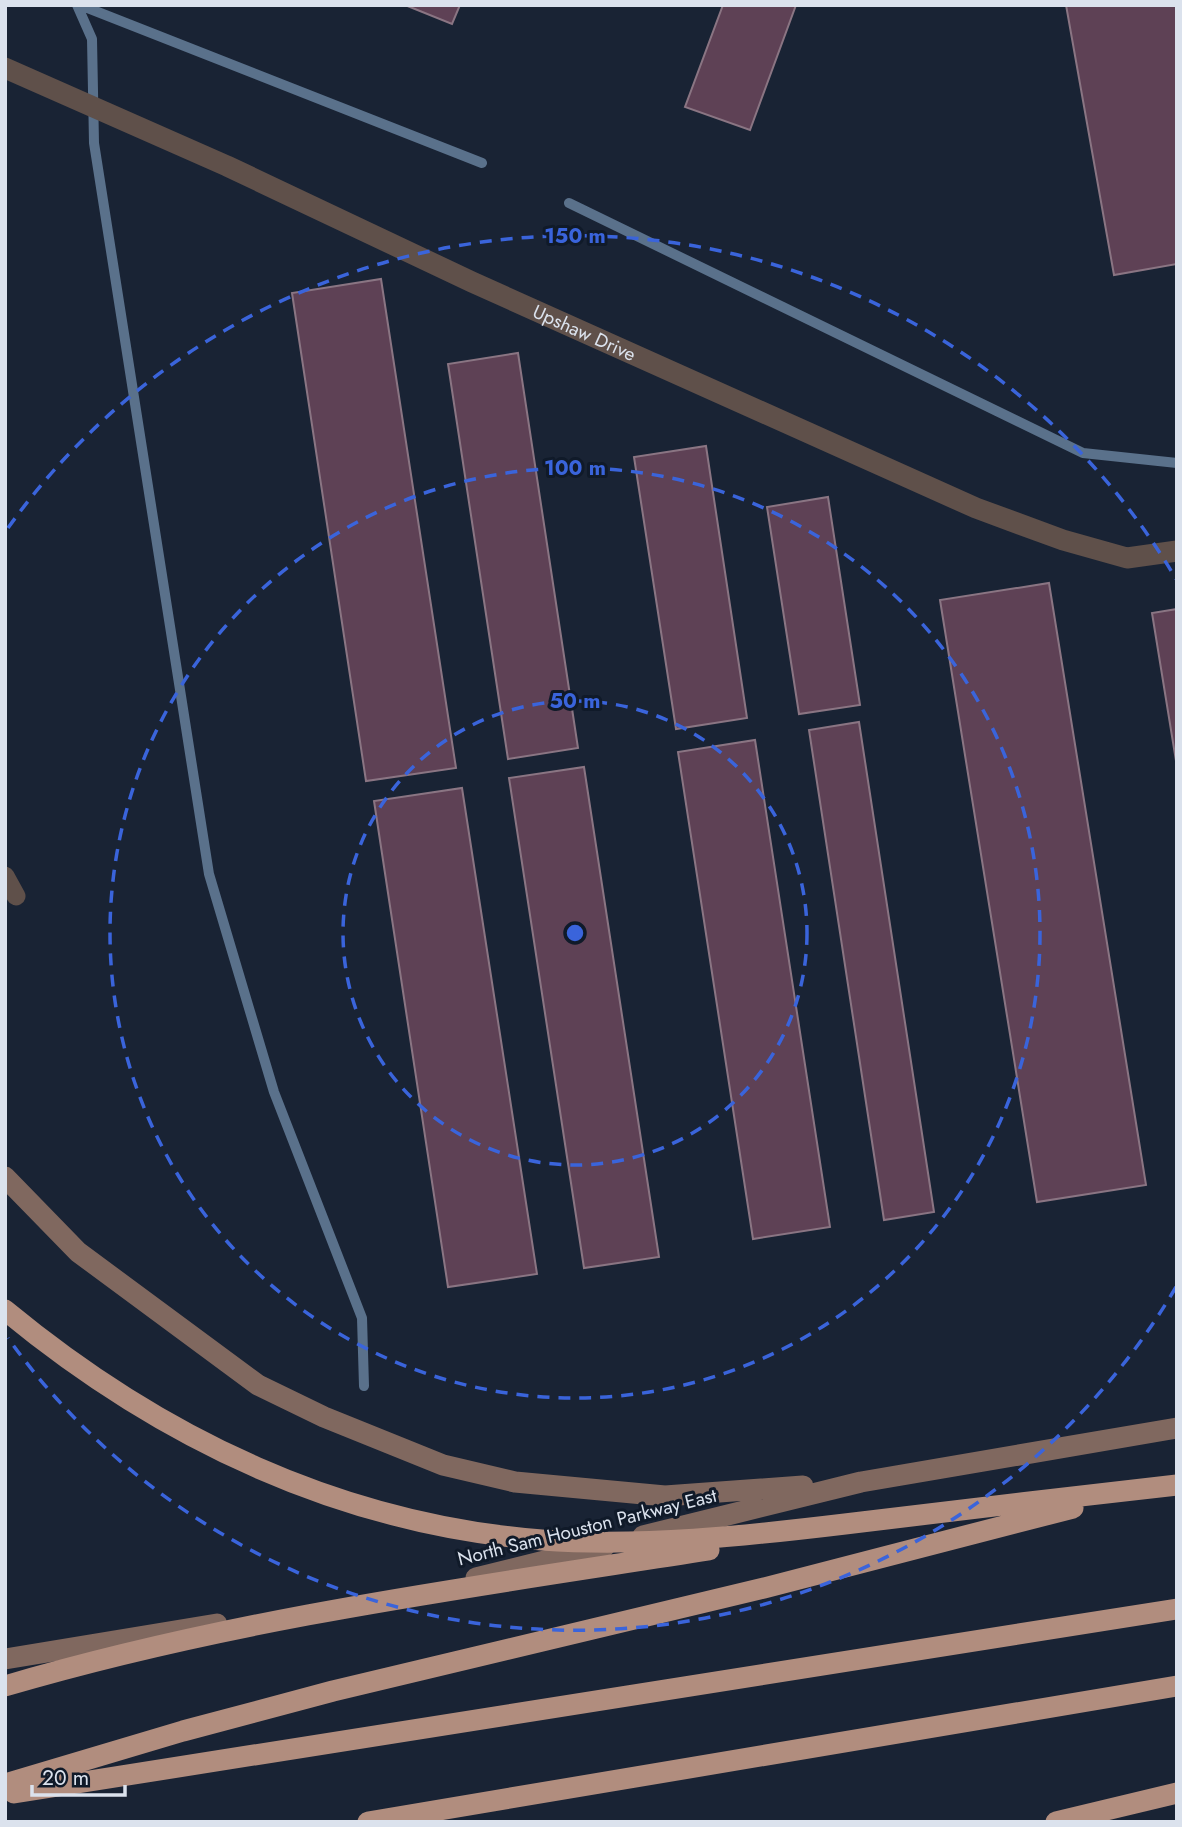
<svg xmlns="http://www.w3.org/2000/svg" width="1182" height="1827" viewBox="0 0 1182 1827" font-family="Jost,sans-serif">
  <style>
    .lines { fill: none; stroke-linecap: round; stroke-linejoin: round }
    .stream { stroke: #5a718b; stroke-width: 10 }
    .building { fill: #5e4155; stroke: #8a7583; stroke-width: 2 }
    .service { stroke: #5f504a; stroke-width: 19 }
    .minor { stroke: #5f504a; stroke-width: 21 }
    .secondary { stroke: #80685f; stroke-width: 21 }
    .motorway { stroke: #b18d7e; stroke-width: 21 }
    .ring { fill: none; stroke: #3a64db; stroke-width: 3.5; stroke-dasharray: 12 9 }
    .labels { text-anchor: middle; dominant-baseline: central; stroke-width: 6; stroke-linejoin: round; paint-order: stroke }
    .street-label { font-size: 19px; fill: #dbe2ed; stroke: #101a29 }
    .centre { fill: #3a64db; stroke: #101a29; stroke-width: 3.5 }
    .ring-label { font-size: 21px; text-anchor: middle; font-weight: bold; fill: #3a64db; stroke: #101a29; stroke-width: 6; stroke-linejoin: round; paint-order: stroke }
  </style>
  <rect width="100%" height="100%" fill="#192334"/>
  <g class="lines">
    <path class="stream" d="M77,5l15,34 2,104 115,731 65,218 88,226 2,68
      M80,5l402,158
      M569,203l514,250 94,10"/>
  </g>
  <path class="building" d="M405,5h55l-8,19z
    M723,5h73l-46,125 -65,-23z
    M1066,5h111v259l-63,11z
    M381,279l75,489 -90,13 -74,-488z
    M518,353l60,395 -70,11 -60,-395z
    M706,446l41,272 -71,11 -42,-272z
    M828,497l32,208 -61,9 -32,-207z
    M1049,583l97,602 -109,17 -97,-602z
    M1177,609v158l-25,-154z
    M859,722l75,490 -50,8 -75,-490z
    M755,740l75,487 -77,12 -75,-487z
    M584,767l75,490 -75,11 -75,-490z
    M462,788l75,486 -89,13 -74,-486z"/>
  <g class="lines">
    <path class="service" d="M5,876l11,20"/>
    <path class="minor" id="s1" d="M5,68l222,98 245,116 504,226 87,32 64,18 50,-7"/>
    <path class="secondary" d="M5,1177l73,75 180,133 66,32 119,48 72,17 150,14 138,-10
      M643,1536l218,-54 316,-54
      M476,1578l129,-32
      M5,1659l212,-35"/>
    <path class="motorway" d="M5,1310c155,128 335,214 537,230 101,7 203,-4 303,-16 111,-13 221,-27 332,-39
      M5,1686c231,-68 467,-99 704,-136
      M5,1784l178,-53 150,-40 431,-103 309,-80
      M14,1793l1163,-184
      M368,1822l809,-136
      M1056,1822l121,-29"/>
  </g>
  <g class="ring">
    <circle cx="575" cy="933" r="232"/>
    <circle cx="575" cy="933" r="465"/>
    <path d="M1176 1287A697 697 0 0 1 8 1338M8 528A697 697 0 0 1 1176 579"/>
  </g>
  <g class="labels">
    <g class="street-label">
      <text stroke="none"><textPath href="#s1" startOffset="637">Upshaw Drive</textPath></text>
      <text transform="translate(587 1527) rotate(-14)">North Sam Houston Parkway East</text>
    </g>
  </g>
  <circle cx="575" cy="933" r="10" class="centre"/>
  <g class="ring-label">
    <text x="575" y="243">150 m</text>
    <text x="575" y="475">100 m</text>
    <text x="575" y="708">50 m</text>
  </g>
  <rect width="1182" height="1827" fill="none" stroke="#dbe2ed" stroke-width="14"/>
  <path d="M32 1785v10h93v-10" fill="none" stroke="#dbe2ed" stroke-width="3.5"/>
  <text x="42" y="1785" font-size="21" fill="#dbe2ed" stroke="#101a29" stroke-width="5" paint-order="stroke">20 m</text>
</svg>
